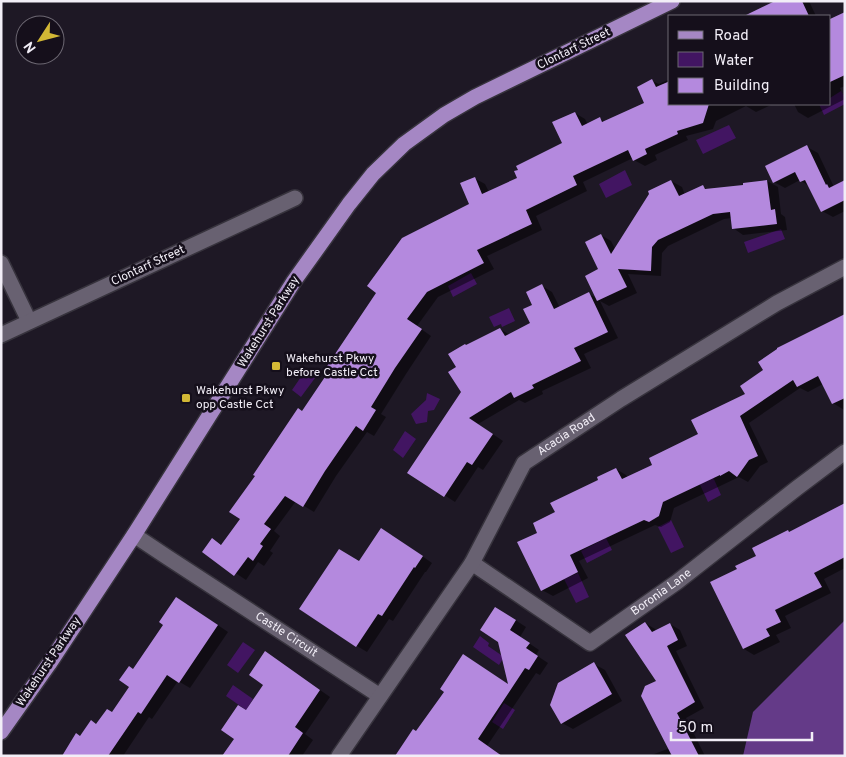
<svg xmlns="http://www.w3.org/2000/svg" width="846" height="757" viewBox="0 0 846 757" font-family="Overpass,sans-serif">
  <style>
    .forest { fill: #643a88 }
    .water { fill: #421562 }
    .shadow { fill: #0007 }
    .building { fill: #b489de }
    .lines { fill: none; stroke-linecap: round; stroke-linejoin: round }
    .minor-casing { stroke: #37333d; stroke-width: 18 }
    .major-casing { stroke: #37333d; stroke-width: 18 }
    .minor { stroke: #686171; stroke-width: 15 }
    .major { stroke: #a587c4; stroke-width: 15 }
    .poi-dot { fill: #d2b735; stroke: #150f1b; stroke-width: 2 }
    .labels { text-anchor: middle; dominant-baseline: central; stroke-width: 5; stroke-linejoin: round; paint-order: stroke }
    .street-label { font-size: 12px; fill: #f2eef7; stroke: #150f1b }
    .poi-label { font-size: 12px; fill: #f2eef7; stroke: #150f1b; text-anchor: start }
  </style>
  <rect width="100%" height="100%" fill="#1e1825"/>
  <path class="forest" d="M845,620v136h-102l10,-44z"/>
  <path class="water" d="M841,91l4,7v6l-21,11 -5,-11h11v-6z
    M729,125l7,13 -33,16 -7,-14z
    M625,170l7,15 -26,13 -7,-14z
    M781,229l4,10 -37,14 -4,-11z
    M471,273l6,11 -24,13 -5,-11z
    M509,308l6,13 -13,6 -1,-3 -7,3 -5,-10z
    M305,371l10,7 -14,19 -9,-7z
    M427,393l13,6 -6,11 -6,1 -1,11 -11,2 -5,-10 15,-14z
    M405,431l11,8 -13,19 -10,-8z
    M709,468l12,27 -13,7 -13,-28z
    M671,520l13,27 -13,6 -13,-26z
    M606,538l6,12 -25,13 -6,-12z
    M578,573l11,24 -13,6 -12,-24z
    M480,636l9,7 -1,3 16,11 -5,8 -26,-18z
    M243,642l12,8 -17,23 -11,-8z
    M233,685l20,14 -7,11 -20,-14z
    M504,703l11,7 -12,19 -11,-7z"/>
  <path class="shadow" d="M778,1h31l7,15h-51l-3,-7z
    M830,61l10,6 5,10v9l-5,2 5,11 -37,19 -10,-6 -4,-8h36z
    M670,79v25h103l-17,8 -10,-6 -30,15 -3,8 -27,7 2,4 -33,15 2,5 -12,6 -11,-6 -1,-2 -50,24 4,9 -51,25 6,14 -55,26 7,13 -56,28 -21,29 14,10 -25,38 -25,40 5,3 -12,19 -7,-4 -31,44 -22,36 -18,-11 -22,30 6,5 -10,15 3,2 -9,13 -6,-4 -12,18 -42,-28 8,-12 11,6 18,-27 61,-106 169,-209 3,-26 11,6 4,8 30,-14 45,-34 11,-31 10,6 3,6 12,-6 6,3 40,-19 6,-22 7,3z
    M807,147l11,6 16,34 11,-6v30l-12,6 -11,-6 -12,-24 -10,-7 -15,8 -11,-6z
    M671,181l11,6 3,8 18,-8 6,3 36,-4 22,-5 11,6 3,27 4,3 2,13 -44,5 -10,-7 -1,-10 -8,1 -56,27 -6,7 -1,23 -33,-2 9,19 -28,13 -9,-5 18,37 -34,16 7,14 -49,23 1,3 -18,9 -6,-3 -41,24 25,17 -20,29 -5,-3 -23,35 -46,-30 53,-79 -4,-26 8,-21 34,-17 10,6 22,-11 2,-18 8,-20 10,6 8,16 29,-14 9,5 3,-64 10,6 4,8z
    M845,316v93l-1,1 -11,-7 -10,-19 -15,8 -8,-4 -51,35 19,39 -8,4 -12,16 -9,-5 -65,31 -4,14 -9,5 -6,-2 -76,36 9,17 -35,18 -11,-6 -3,-57 17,-20 60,-44 10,6 2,3 26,-13 45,-30 48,-41z
    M845,504v64l-21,11 7,14 -46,23 6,12 -15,7 4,7 -26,13 -10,-6 -6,-79 20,-14 30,-25 3,2z
    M392,535l40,28 -6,9h-1l-32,49 -4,-2 -22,33 -10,-6 2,-83z
    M187,604l41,28 -38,56 -12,-7 -26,38 -3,-2 -26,39h-60l18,-19 31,-23 19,-27 3,-17z
    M506,614l20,13 -6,10 19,13 -3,5 12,8 -8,12 -4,-2 -49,73 -70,-14 92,-46z
    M645,623l10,6 1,2 14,-7 10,6 7,16 -11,5 28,57 -18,10 19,38h-56l21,-8 -13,-66z
    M276,659l54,38 -25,37 8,6 -11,16h-79l13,-17 10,-28 18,-27z
    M594,664l11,6 17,31 -49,28 -11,-6z"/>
  <path class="building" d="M775,1h27l7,15h-65z
    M845,12v63l-15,7v-63z
    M652,79l4,8 14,-6v23h39l-6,19 -26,8 1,3 -33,15 2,5 -14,7 -5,-11 -55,26 4,9 -51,25 6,14 -55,26 7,13 -57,29 -20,27 15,10 -27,39 -24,39 5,3 -13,21 -7,-5 -31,45 -22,36 -18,-11 -21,28 7,5 -11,15 3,2 -10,15 -5,-4 -14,19 -32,-24 10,-14 9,7 19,-26 -11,-7 26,-36 -2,-1 45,-67 4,3 29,-43 -4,-2 49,-73 -9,-7 35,-48 67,-34 -9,-21 15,-6 7,17 35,-16 -3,-7 4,-1 -2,-4 46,-23 -10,-21 23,-10 7,14 18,-9 2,5 42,-19 -7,-16z
    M807,145l19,40 1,-1 2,4 16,-8v20l-24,12 -16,-32 -5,2 -5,-10 -22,11 -8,-17z
    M671,180l8,16 24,-11 2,4 38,-4v-2l24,-3 4,30 4,-1 2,15 -45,5 -2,-17 -17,2 -55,26 -6,7 -1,24 -33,-2 9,18 -30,14 -12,-25 13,-7 -13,-27 16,-8 10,20 38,-60 -1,-3z
    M542,284l12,25 35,-17 19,40 -34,16 7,13 -49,24 2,3 -20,10 -3,-6 -42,26 24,16 -21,31 -5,-3 -23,35 -37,-24 54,-81 -13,-20 8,-5 -8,-13 17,-10 1,1 34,-17 5,8 25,-13 -7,-14 9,-4 -6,-13z
    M845,314v84l-13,6 -14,-28 -21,11 -4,-7 -53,36 18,40 -9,4 -12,17 -8,-6 -9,5v-1l-57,27 -4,14 -10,6 -5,-2 -74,35 8,17 -37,19 -24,-49 20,-9 -4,-10 22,-11 -5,-9 48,-23 -1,-3 19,-9 6,11 30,-14 -3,-7 49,-24 -7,-14 54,-26 -5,-8 23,-16 -5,-8 19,-13v-1z
    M845,503v54l-31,16 8,14 -47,23 6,12 -15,7 4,7 -27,13 -33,-67 27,-13 -2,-3 21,-10 -4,-8 36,-18 1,2z
    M381,528l42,28 -8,12 -1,-1 -32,49 -4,-2 -22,33 -57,-38 40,-60 20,12z
    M176,597l42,28 -39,58 -12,-8 -26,39 -3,-2 -30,44h-46l14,-23 4,3 11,-16 5,4 11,-15 5,3 17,-25 -10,-7 10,-14 4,3 30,-44 -4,-3z
    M495,607l21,13 -6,10 20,13 -4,5 12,8 -9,14 -4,-2 -47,71 24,17h-107l18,-27 3,2 28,-39 -4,-3 23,-35 45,30 -10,-42 -18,-12z
    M645,622l7,10 18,-9 8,17 -11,6 28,56 -18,11 22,43h-27l-31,-60 4,-10 11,-5 -31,-46z
    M265,651l55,39 -25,37 8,6 -15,23h-66l12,-17 -13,-9 17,-25 8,5 17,-25 -14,-10z
    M594,662l18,32 -51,30 -11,-19 8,-22z"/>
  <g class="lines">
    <defs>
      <g id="minor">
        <path d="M1,263l28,58"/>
        <path d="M1,335l294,-137"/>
        <path id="s1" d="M134,535l33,22 213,139"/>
        <path id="s2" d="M472,563l118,80 87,-61 120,-94 48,-36"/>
        <path id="s3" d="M339,756l133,-193 52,-100 97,-64 156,-96 68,-36"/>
      </g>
      <path id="major" d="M1,732l48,-68 85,-129 160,-254 55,-77 24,-30 31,-30 40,-29 31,-18 197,-96"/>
    </defs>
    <use href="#minor" class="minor-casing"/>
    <use href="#major" class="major-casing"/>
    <use href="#minor" class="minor"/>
    <use href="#major" class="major"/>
  </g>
  <g class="poi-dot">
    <rect x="271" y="361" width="10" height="10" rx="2.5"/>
    <rect x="181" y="393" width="10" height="10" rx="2.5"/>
  </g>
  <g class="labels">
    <g class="street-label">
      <text transform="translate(574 49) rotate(-26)">Clontarf Street</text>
      <text transform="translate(148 266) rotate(-25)">Clontarf Street</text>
      <text transform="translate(269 322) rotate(-58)">Wakehurst Parkway</text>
      <text stroke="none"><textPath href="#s3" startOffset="398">Acacia Road</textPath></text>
      <text stroke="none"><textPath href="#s2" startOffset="230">Boronia Lane</textPath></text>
      <text stroke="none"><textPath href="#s1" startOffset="182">Castle Circuit</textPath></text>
      <text transform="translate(49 662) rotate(-56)">Wakehurst Parkway</text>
    </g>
    <g class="poi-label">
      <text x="286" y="359">Wakehurst Pkwy<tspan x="286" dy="14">before Castle Cct</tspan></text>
      <text x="196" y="391">Wakehurst Pkwy<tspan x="196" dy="14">opp Castle Cct</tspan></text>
    </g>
  </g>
  <rect width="846" height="757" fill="none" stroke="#f2eef7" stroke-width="5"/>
  <rect x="668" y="15" width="162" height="90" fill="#150f1b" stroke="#6d6873"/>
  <rect x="678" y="31" width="25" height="8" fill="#a587c4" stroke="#6d6873"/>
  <text x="714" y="40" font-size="15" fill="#f2eef7">Road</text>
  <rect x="678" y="52" width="25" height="15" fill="#421562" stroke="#6d6873"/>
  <text x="714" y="65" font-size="15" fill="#f2eef7">Water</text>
  <rect x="678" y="78" width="25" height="15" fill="#b489de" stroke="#6d6873"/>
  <text x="714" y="90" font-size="15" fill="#f2eef7">Building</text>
  <g transform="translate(40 40) rotate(234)"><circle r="24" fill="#150f1b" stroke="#6d6873"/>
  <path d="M0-4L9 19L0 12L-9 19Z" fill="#d2b735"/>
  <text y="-8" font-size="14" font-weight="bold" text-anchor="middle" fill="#f2eef7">N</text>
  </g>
  <path d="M671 732v8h141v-8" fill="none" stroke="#f2eef7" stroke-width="2.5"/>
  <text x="678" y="732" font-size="15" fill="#f2eef7" stroke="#150f1b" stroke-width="4" paint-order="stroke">50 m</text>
</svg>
